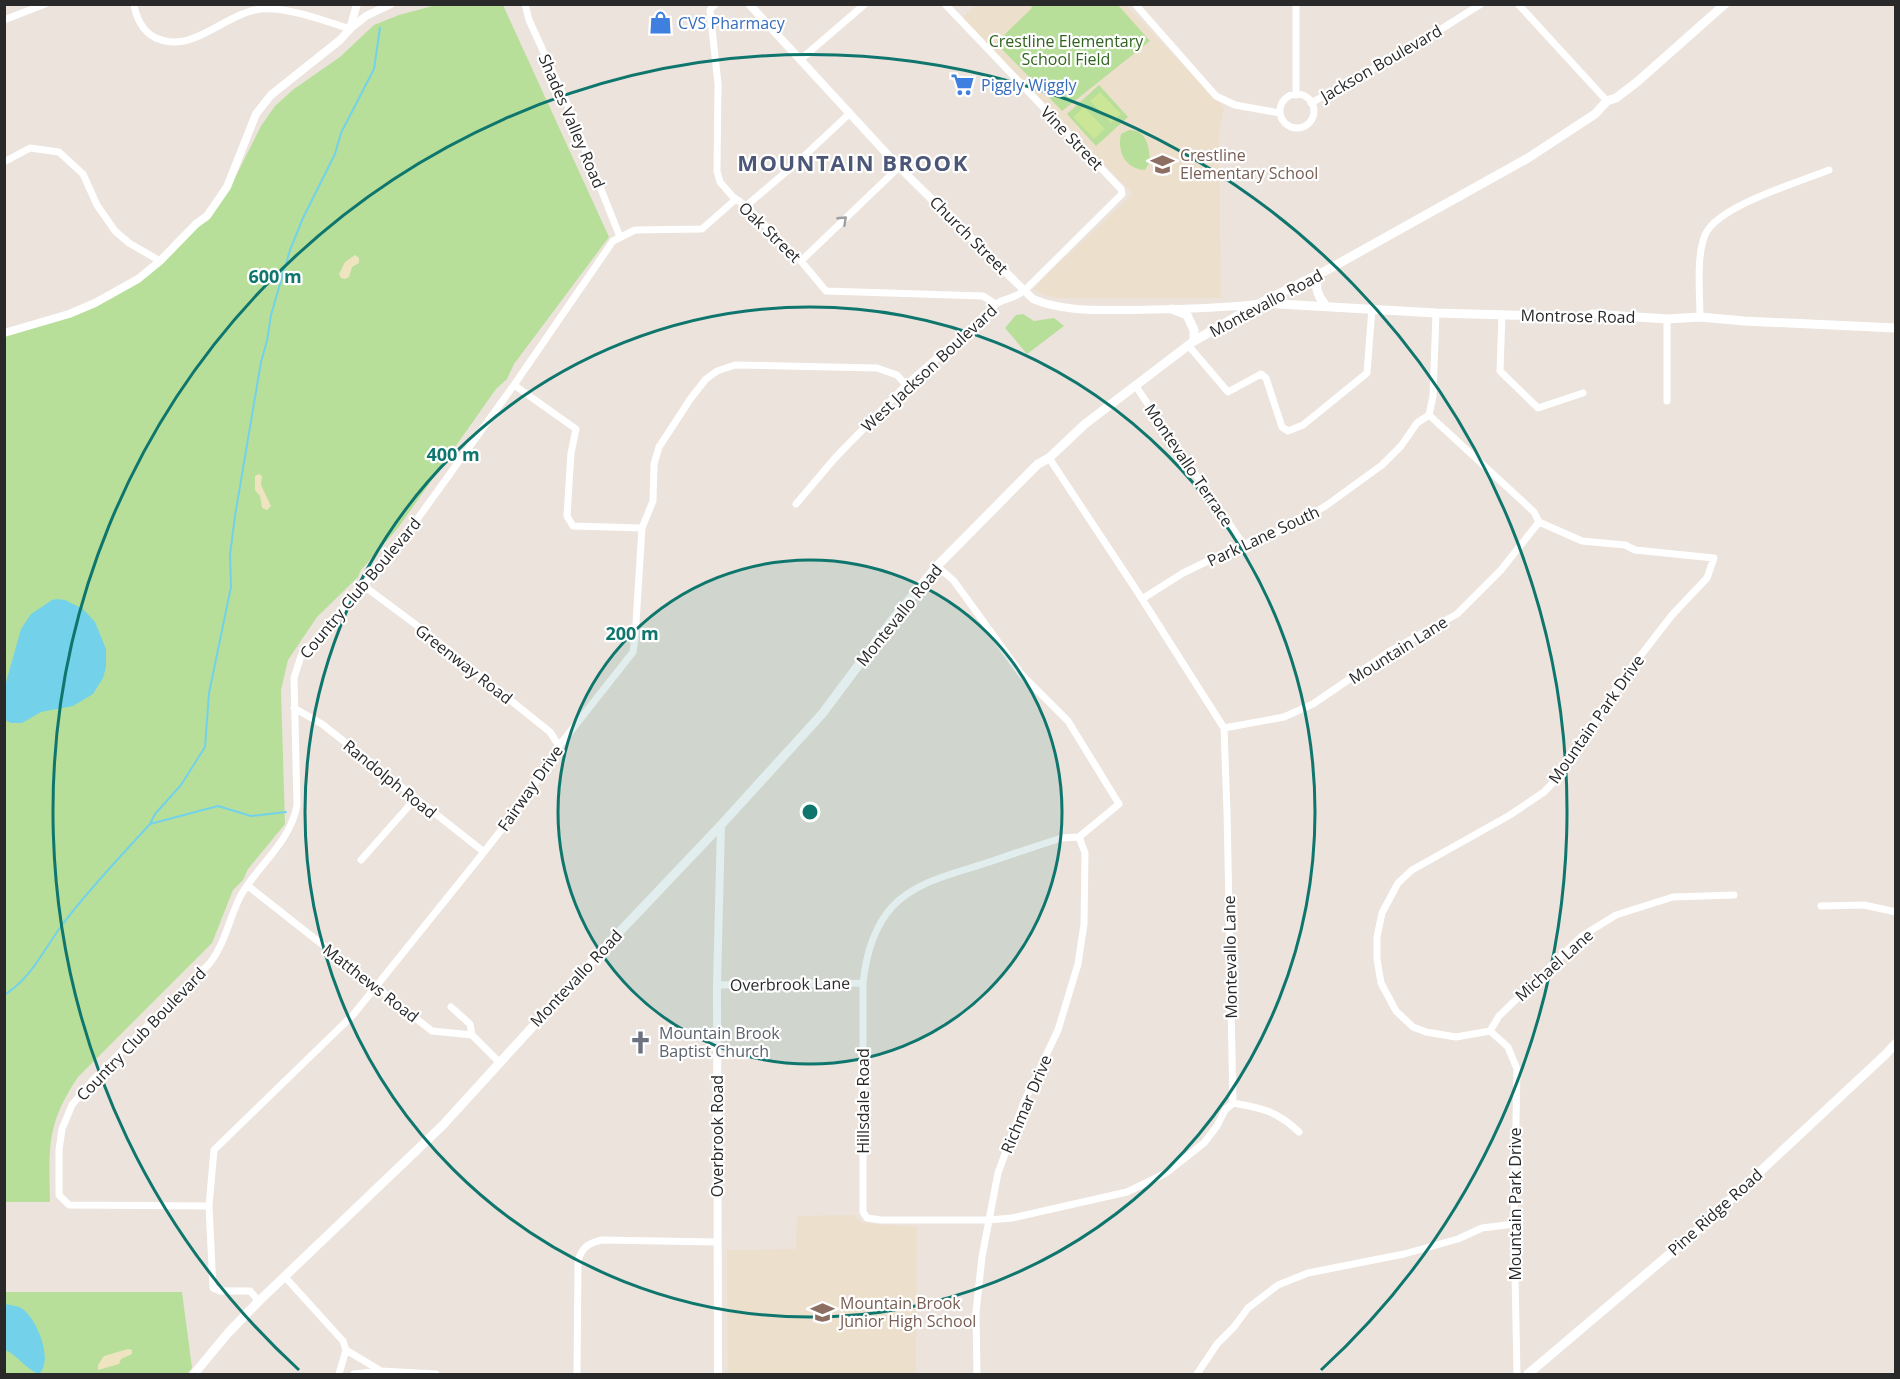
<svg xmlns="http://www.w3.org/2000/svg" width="1900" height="1379" viewBox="0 0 1900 1379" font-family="'Open Sans',sans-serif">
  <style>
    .education { fill: #ecdfcc }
    .green { fill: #b7df9a }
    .sand { fill: #efe4c0 }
    .pitch { fill: #cae696 }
    .water { fill: #73d2e9 }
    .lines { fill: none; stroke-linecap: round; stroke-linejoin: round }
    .stream { stroke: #73d2e9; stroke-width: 2 }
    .minor { stroke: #fff; stroke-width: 7 }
    .tertiary { stroke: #fff; stroke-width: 8 }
    .secondary { stroke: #fff; stroke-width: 9 }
    .oneway { stroke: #9f9f9f }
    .ring { fill: none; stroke: #0f766e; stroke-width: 3 }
    .labels { text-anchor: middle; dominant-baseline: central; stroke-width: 4.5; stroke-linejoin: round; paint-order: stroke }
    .shop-label { font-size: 16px; fill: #366cbe; stroke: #fff; text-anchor: start }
    .park-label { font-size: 16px; fill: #30631d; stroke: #fff }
    .street-label { font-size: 16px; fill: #292929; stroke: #fff }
    .education-label { font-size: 16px; fill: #785e54; stroke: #fff; text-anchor: start }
    .worship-label { font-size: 16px; fill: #5b616d; stroke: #fff; text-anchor: start }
    .district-label { font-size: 22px; font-weight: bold; letter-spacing: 1.5px; fill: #4c5778; stroke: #fff }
    .centre { fill: #0f766e; stroke: #fff; stroke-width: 3 }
    .ring-label { font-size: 18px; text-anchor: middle; font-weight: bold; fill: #0f766e; stroke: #fff; stroke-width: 4.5; stroke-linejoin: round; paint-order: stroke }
  </style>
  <rect width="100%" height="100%" fill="#ebe3dc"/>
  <path class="education" d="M976,5h150l98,103 -5,25 2,165h-164l-13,-3 -10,-6 17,-18 82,-77 -171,-176z
    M854,1215l8,8 55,4 -1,147h-188l-1,-124 69,-1 1,-33z"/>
  <path class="green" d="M436,5h67l106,232 -95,127 -7,15 -11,10 -98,139 -37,42 -3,7 -41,40 -29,43 -7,30 4,134 -37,45 -5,11 -10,10 -21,53 -134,134c-32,48 -29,70 -28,125h-45v-866l135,-55 90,-93 31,-62 14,-20 19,-17 46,-32 34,-32 25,-10z
    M1031,5h87l32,36 -88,70 -66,-68 36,-35z
    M1099,85l29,32 -32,29 -29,-32z
    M1129,130c18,0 20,16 21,31l-5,9c-20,-1 -28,-19 -24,-36z
    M1023,314l11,7 20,-3 10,8 -37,28 -22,-26 11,-13z
    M4,1292h178l10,76 -5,6h-182z"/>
  <path class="sand" d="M355,255l4,3v5l-7,4 -3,10 -4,2 -4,-1 -2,-4 6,-12z
    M259,474l3,2 -1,9 10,21 -4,4 -5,-2 -2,-12 -5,-6v-14z
    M128,1349l4,1v4l-11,5 -2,5 -21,6v-5l6,-9z"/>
  <path class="pitch" d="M1100,92l21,22 -10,9 -21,-22z
    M1084,107l21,22 -11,10 -21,-22z"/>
  <path class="water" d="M57,599l8,1 18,9 12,13 11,27v18l-3,11 -10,16 -20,12 -32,6 -19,11h-11l-6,-3v-34l16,-57 10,-15 21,-14z
    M4,1304c7,1 14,2 19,5 14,11 31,51 16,65 -14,-5 -21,-19 -34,-24z"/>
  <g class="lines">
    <path class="stream" d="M150,824l68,-18 33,10 35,-4
      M4,995c27,-16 40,-46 58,-70 27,-36 58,-68 88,-101l5,-10 26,-29 24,-38 4,-54 22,-106 -1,-32 5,-39 26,-154 6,-21 4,-26 19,-65 13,-32 32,-64 6,-21 33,-64 6,-41"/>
    <path class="minor" d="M134,4c2,14 9,28 22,34 36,16 65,-21 99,-28 25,-6 71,11 95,19
      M525,4l4,16 37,81 54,136
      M715,4l-5,6 8,74 -1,87 3,11 13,15 13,9 55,55 25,30 157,5 11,7
      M1135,4l81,92 19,9 45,8
      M1518,4l89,97
      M4,20l41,-16
      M800,60l65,-56
      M1280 111a17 17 0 1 1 34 0a17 17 0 1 1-34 0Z
      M1296,95v-91
      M1311,103l105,-58 65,-41
      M4,162l26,-14 29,4 24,22 14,31 18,26 14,12 31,18
      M746,206l55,-47 48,-45
      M801,261l98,-94
      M1502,314l-2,57 38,37 45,-15
      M1700,317c0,-24 -4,-60 5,-82 12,-29 94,-53 124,-65
      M1667,319v82
      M1188,345l40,47 33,-18 5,4 16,49 6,4 15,-6 64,-52 5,-65
      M514,385l62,44 -5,24 -4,63 6,10 69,2
      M1135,385l108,159
      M1429,415l105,97 5,10 43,19 43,4 10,5 79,8 -7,20 -35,37 -51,66 -59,92 -18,19 -34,23 -98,55 -14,13 -16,30 -5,24v22l4,24 15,28 17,16 13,5 30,5 34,-6 18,16 9,22 -3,155 3,150
      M1429,415l4,-19 3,-83
      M796,504l39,-46 71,-73 80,-70c14,-20 21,-12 38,-24l98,-97 -1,-5 -176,-185
      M937,566l17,15 68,94 46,46 51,83 -40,33 -17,1c-26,8 -52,17 -79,26 -31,10 -68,18 -91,43 -19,21 -26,48 -29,76v229l4,6 14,2h108l23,-2 115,-26 39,-19 38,-30 13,-17 8,-16 8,-7 -6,-291 -3,-84 -89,-140 -86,-130
      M364,586l63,47 123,99 9,14
      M1142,599l41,-26 60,-29 21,-6 30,-13 33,-20 55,-40 19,-19 16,-23 12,-8
      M294,708l28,16 162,128
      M1224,728l60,-11 29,-13 79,-54 65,-36 44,-44 38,-48
      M361,860l54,-61
      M248,886l184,145 40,4 27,27
      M1821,906l43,-1 32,7
      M717,985l146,-2
      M451,1007l19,17 2,11
      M1490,1031l9,-15 83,-80 34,-21 57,-18 61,-2
      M1233,1103c29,5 44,8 66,29
      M209,1206l-140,-1 -10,-10v-45l3,-21 10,-24 20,-24 118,-118c16,-21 19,-45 31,-68 18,-31 50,-54 56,-90l-3,-127 7,-22 94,-106 119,-165 99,-144 22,-11 67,-1 34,-30
      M285,1277l58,64 3,9 -7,24
      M259,1301l-9,-10h-30l-7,-3 -4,-82 5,-56 139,-135 131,-163 40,-51 35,-55 74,-94 2,-13 7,-111 11,-27 1,-37 5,-17 32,-49 15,-19 11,-8 18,-6 142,3 20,7 9,10
      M346,1350l35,21 55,3
      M354,1374l27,-3
      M577,1374l1,-112c3,-14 10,-19 24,-22l114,2
      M977,1374l-1,-62 6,-55 16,-84 26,-71 34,-72 20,-66 6,-40 1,-71 -6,-16
      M1197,1374l20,-30 17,-17 14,-19 30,-23 30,-12 96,-19 54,-15 24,-11 32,-4"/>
    <path class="tertiary" d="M749,4l150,163 134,132c30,13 68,11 100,11 43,-1 82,-1 124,-6
      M351,28l15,-12 25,-12
      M4,333l65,-19 26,-11 43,-24 22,-18 36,-37 11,-8 20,-29 29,-73 15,-19 69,-55 10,-11 7,-25
      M718,1374l-1,-389 4,-160"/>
    <path class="secondary" d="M1318,275c-3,13 -1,20 8,31
      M1262,303l174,10 146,4 10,-3 75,5 33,-2 44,4 152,7
      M1172,309l15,6 7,15v11
      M194,1374l34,-41 31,-32 183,-175 167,-183 112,-118 101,-111 71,-95 44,-53 101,-102 11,-6 36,-34 109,-83 66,-38 67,-33 201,-112 67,-44 12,-13 9,-3 21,-16 88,-78
      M1528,1374l164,-139 194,-181 10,-11"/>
  </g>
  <defs><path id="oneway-chevron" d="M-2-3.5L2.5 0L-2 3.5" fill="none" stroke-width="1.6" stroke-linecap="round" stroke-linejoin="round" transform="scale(1.5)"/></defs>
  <use class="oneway" href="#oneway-chevron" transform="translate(843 220) rotate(-43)"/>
  <circle cx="810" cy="812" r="252" fill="#0f766e" fill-opacity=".12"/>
  <g class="ring">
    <circle cx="810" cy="812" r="252"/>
    <circle cx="810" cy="812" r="505"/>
    <path d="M299 1370A757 757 0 1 1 1321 1370"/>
  </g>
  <defs>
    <symbol id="shop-bare" viewBox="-9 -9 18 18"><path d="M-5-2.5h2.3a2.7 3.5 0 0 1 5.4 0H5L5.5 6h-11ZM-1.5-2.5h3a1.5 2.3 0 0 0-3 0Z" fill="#3f7fe0" stroke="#fff" stroke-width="2.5" paint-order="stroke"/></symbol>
    <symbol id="supermarket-bare" viewBox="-9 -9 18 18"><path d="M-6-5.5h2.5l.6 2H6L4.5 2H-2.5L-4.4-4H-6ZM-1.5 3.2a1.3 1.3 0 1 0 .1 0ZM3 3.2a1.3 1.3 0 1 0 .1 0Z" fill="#3f7fe0" stroke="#fff" stroke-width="2.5" paint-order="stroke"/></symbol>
    <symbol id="school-bare" viewBox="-9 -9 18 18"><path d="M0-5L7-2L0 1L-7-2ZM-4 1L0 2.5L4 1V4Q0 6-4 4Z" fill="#8d6e63" stroke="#fff" stroke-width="2.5" paint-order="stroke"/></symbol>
    <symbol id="church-bare" viewBox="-9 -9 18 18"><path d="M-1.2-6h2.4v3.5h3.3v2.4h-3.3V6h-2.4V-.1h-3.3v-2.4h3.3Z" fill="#6b7280" stroke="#fff" stroke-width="2.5" paint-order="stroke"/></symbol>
  </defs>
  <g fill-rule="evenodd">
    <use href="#shop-bare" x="644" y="6" width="33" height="33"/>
    <use href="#supermarket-bare" x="946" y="68" width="33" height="33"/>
    <use href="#school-bare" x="1146" y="148" width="33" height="33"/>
    <use href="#church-bare" x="624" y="1026" width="33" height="33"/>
    <use href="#school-bare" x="806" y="1296" width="33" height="33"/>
  </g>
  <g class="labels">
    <g class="shop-label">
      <text x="678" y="23">CVS Pharmacy</text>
      <text x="981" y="85">Piggly Wiggly</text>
    </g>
    <g class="park-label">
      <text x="1066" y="41">Crestline Elementary<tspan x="1066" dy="18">School Field</tspan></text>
    </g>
    <g class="street-label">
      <text transform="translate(1381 63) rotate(-30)">Jackson Boulevard</text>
      <text transform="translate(572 121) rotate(67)">Shades Valley Road</text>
      <text transform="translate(1072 138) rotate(46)">Vine Street</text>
      <text transform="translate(770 232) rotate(44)">Oak Street</text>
      <text transform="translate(969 235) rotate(45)">Church Street</text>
      <text transform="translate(1266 303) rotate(-28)">Montevallo Road</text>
      <text transform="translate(1578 316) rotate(1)">Montrose Road</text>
      <text transform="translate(929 368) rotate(-43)">West Jackson Boulevard</text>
      <text transform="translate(1189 465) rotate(56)">Montevallo Terrace</text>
      <text transform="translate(1263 536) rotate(-25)">Park Lane South</text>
      <text transform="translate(360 588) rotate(-50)">Country Club Boulevard</text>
      <text transform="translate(899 615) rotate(-51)">Montevallo Road</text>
      <text transform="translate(1398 650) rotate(-32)">Mountain Lane</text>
      <text transform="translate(464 664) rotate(38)">Greenway Road</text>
      <text transform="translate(1596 719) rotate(-55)">Mountain Park Drive</text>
      <text transform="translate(390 779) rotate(39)">Randolph Road</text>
      <text transform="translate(530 788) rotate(-55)">Fairway Drive</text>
      <text transform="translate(1230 957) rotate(-91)">Montevallo Lane</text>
      <text transform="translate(1554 965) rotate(-42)">Michael Lane</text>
      <text transform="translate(576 978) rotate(-47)">Montevallo Road</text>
      <text transform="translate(371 983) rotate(38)">Matthews Road</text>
      <text transform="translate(790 984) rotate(-1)">Overbrook Lane</text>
      <text transform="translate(141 1034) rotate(-46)">Country Club Boulevard</text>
      <text transform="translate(863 1101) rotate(-90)">Hillsdale Road</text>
      <text transform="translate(1026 1104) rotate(-67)">Richmar Drive</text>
      <text transform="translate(717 1136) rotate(-90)">Overbrook Road</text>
      <text transform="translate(1515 1204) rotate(-90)">Mountain Park Drive</text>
      <text transform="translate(1715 1212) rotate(-42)">Pine Ridge Road</text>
    </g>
    <g class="education-label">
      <text x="1180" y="155">Crestline<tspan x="1180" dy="18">Elementary School</tspan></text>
      <text x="840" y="1303">Mountain Brook<tspan x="840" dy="18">Junior High School</tspan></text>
    </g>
    <g class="worship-label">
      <text x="659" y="1033">Mountain Brook<tspan x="659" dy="18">Baptist Church</tspan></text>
    </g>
    <g class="district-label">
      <text x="853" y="162">MOUNTAIN BROOK</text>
    </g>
  </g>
  <circle cx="810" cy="812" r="9" class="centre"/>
  <g class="ring-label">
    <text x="275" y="283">600 m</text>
    <text x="453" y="461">400 m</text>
    <text x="632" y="640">200 m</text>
  </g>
  <rect width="1900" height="1379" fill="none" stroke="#292929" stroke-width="12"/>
</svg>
